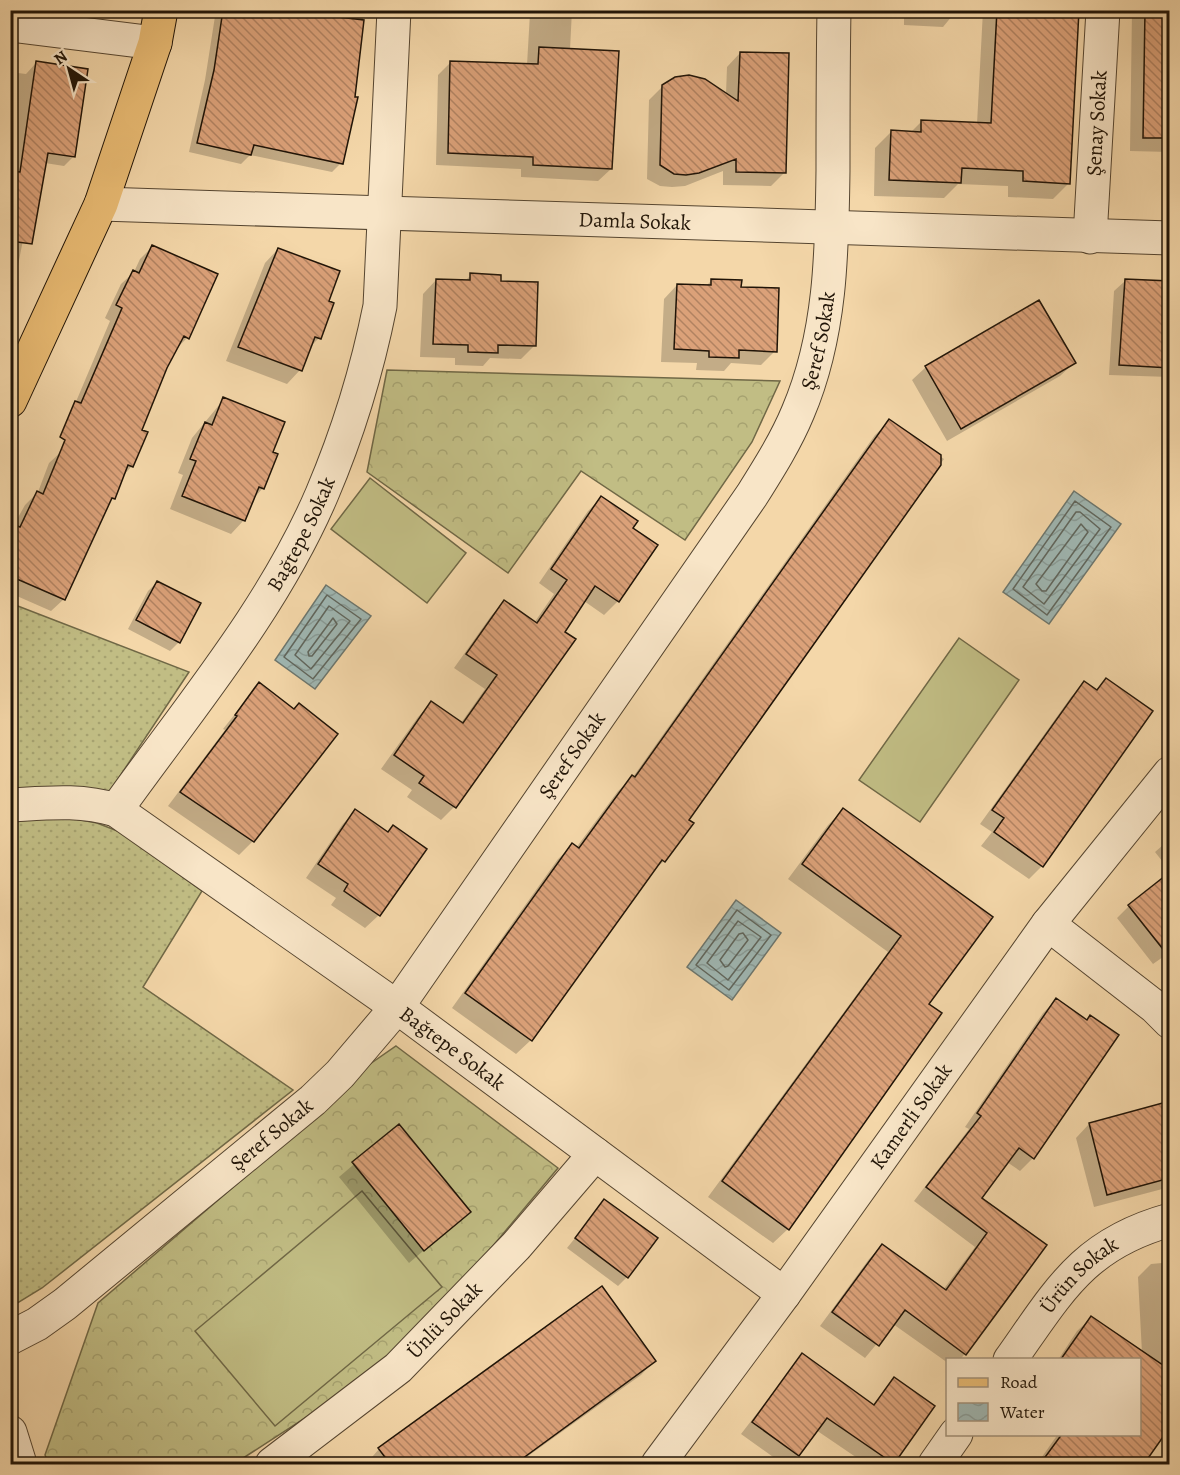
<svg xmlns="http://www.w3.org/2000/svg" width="1180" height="1475" viewBox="0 0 1180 1475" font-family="Alegreya,serif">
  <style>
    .grass { fill: url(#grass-dots); stroke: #706846; stroke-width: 1.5 }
    .forest { fill: url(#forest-crowns); stroke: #706846; stroke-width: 1.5 }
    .pitch { fill: #c1bd84; stroke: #706846; stroke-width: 1.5 }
    .water { fill: url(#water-waves); stroke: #6c766e; stroke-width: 1.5 }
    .shadow { fill: #0003 }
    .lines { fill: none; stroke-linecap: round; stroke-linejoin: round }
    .shore { stroke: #60665d; stroke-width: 1.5 }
    .building { fill: url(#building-back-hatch); stroke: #201407; stroke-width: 1.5 }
    .minor-casing { stroke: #554530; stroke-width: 35 }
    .major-casing { stroke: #201407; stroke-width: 35 }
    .minor { stroke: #f8e5c7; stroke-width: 33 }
    .major { stroke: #eabc74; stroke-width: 33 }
    .labels { text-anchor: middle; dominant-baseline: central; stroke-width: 4.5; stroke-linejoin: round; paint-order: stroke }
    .street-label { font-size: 21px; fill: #201407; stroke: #f8e5c7 }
  </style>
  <defs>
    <pattern id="grass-dots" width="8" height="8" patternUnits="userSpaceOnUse" patternTransform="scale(1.5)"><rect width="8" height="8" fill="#c1bd84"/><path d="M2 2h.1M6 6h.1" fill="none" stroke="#a6a270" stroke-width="1.8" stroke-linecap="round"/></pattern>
    <pattern id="forest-crowns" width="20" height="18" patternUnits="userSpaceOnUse" patternTransform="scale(1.5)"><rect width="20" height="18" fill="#c1bd84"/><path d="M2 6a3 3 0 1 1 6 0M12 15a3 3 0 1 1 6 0" fill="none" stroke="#a6a270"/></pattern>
    <pattern id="water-waves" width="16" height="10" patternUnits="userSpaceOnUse" patternTransform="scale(1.5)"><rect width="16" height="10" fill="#9fb7b3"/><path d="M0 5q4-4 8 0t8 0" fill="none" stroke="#899c98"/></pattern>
    <pattern id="building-back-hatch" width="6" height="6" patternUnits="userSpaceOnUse" patternTransform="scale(1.5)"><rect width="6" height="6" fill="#dba179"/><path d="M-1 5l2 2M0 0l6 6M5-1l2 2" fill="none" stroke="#b18261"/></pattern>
  </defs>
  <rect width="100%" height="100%" fill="#f4d7a9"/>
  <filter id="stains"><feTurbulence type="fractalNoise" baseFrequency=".00333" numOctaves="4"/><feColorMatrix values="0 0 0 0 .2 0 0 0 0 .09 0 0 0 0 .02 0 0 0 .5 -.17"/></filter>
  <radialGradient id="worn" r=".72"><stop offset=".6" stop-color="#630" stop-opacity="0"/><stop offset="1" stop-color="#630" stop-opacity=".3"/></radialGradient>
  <path class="grass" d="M10,603l179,69 -79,119 -26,-2 -73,4z
    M59,816l38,7 23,9 82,59 -59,96 150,103 -251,198 -31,19 -1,-487z"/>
  <path class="forest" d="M387,370l393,11 -28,61 -67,98 -104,-69 -73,102 -141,-101z
    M396,1046l162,122 -112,134 -87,81 -125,81h-185l-4,-9 53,-152 224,-192 35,-38z"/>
  <path class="pitch" d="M370,478l96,75 -39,50 -96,-74z
    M959,638l60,42 -99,142 -61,-42z
    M362,1191l80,96 -167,139 -80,-95z"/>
  <path class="water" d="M1074,491l47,33 -72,100 -46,-32z
    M326,585l45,31 -56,73 -40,-29z
    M736,900l45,33 -49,67 -45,-33z"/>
  <path class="shadow" d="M216,10h148l-10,88 -13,65 -9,9 -82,-17 -9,9 -52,-12 16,-72z
    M512,10h60l-2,40 41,119 -13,12 -77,-4v-8l-85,-4 2,-90 13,-13 76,3 3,-52z
    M574,10h63l-2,2z
    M881,10h76l-14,17 -39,-2v-13z
    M983,10h95l-9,173 -16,16 -45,-2v-11l-50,-2 -14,14 -70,-2 1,-48 16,-16 19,1 12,-12 55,3z
    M1132,10h38v142l-40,-1z
    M740,53l44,120 -13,13 -48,-1v-14l-38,15 -13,1 -12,-1 -13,-7 2,-79 14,-14 63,8 1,-27z
    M36,63l38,93 -10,10 -19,-3 -22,77 -9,46 -4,4v-218l16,2z
    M152,247l35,91 -12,12 -10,18 -25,62 -8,36 -10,11 -9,21 -6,6 -43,95 -13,12 -41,-18v-61l15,-27 13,-13 11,-29 13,-12 30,3 -25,-31 43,-102 -5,-3 16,-34 13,-12 6,-13z
    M278,249l49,53 -8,36 -11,11 -8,21 -13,14 -61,-23 39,-98z
    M471,275l28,8 35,63 -13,13 -31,-1 -7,8 -28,-1v-7l-35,-1 3,-63 13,-14 29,1z
    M712,280l28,8 35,63 -14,14 -30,-2 -7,8 -28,-1 1,-7 -36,-1 3,-63 13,-14 29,1z
    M1125,281l45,3v93l-61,-2 5,-84z
    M1074,363l-14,13 -113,65 -35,-61 14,-13z
    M224,399l47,53 -8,36 -10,11 -9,21 -13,14 -61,-25 13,-34 -5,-2 14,-35z
    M890,421l54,38 -257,362 -23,40 -14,13 -119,166 -15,14 -64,-46 106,-149 15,-14 3,3 42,-57 15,-14 242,-342z
    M601,498l30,30 25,17 -38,56 -14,14 -20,-14 -130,206 -13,13 -34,-23 5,-7 -31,-21 37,-52 13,-14 30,20 24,-34 -31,-21 37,-52 13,-14 30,21 20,-29 -15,-11 49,-72z
    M157,582l22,60 -9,9 -42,-22 20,-38z
    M1106,680l-64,186 -13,13 -48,-33 11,-14 -12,-8 91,-127 13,-14 11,8z
    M259,684l35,26 42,24 -83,107 -14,14 -71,-49 57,-76 -2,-1z
    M843,810l148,107 -64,87 -139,225 -15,14 -65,-46 180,-245 -100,-73 40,-54z
    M355,811l24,104 -14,13 -34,-23 5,-7 -30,-20 36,-53z
    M1170,839v32l-15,-19z
    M1129,906l41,46 -17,12 -36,-46z
    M1056,1000l-23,158 -13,13 -13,-9 -27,37 65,46 -85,115h-12v3l-55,-39 -28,34 -45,-32 49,-67 13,-13 61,44 32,-43 -61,-46 55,-72 -4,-2 78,-114z
    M1170,1103v84l-76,20 -18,-69 13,-14z
    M399,1126l70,86 -60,51 -70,-86z
    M605,1201l22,76 -9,9 -51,-38z
    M1168,1257l2,168 -22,31 11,8h-122l21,-30h82v-74h-82l19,-29 14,-13 51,35 -4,-76 13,-13 11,-1z
    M802,1355l70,51 22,-27 39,27 -41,58h-26l-50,-34 -18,25 -10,9h-5l-42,-30z
    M654,1361l-13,14 -124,89h-151l13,-15z"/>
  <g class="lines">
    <path class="shore" d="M1075,501l36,26 -64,88 -34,-26z
      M1076,512h4l20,17 -56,75 -21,-17z
      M1081,524l7,8 -42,59h-4l-6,-7z
      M327,595l34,24 -48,60 -29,-22z
      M329,606l21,15 -39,48 -16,-14z
      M333,618l4,6 -25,32h-3l-1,-4z
      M737,910l34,25 -42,55 -33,-25z
      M738,921l23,16 -33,43 -21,-17z
      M743,933l5,7 -20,26 -3,1 -5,-7 19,-26z"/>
  </g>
  <path class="building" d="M223,10h53l88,10 -9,77h3l-15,67 -89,-19 -3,10 -54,-12 17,-73z
    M997,10h82l-9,174 -47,-3v-10l-61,-3 -1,15 -72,-3 2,-50 30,2v-12l70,3z
    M1145,10h25v128h-27z
    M539,47l80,4 -7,118 -79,-4v-8l-85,-4 2,-92 88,3z
    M740,52l49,1 -3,120 -50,-1v-13l-37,14 -13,2 -12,-1 -14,-9 2,-80 13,-8 14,-2 16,4 33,22z
    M36,61l52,8 -13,88 -27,-4 -16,91 -22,-3v-70l10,1z
    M152,245l66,29 -29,65 -5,-3 -17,32 -25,62 6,2 -15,35 -5,-2 -13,34 -3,-1 -47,102 -55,-24v-53l10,4 17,-36 6,3 22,-54 -5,-3 15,-36 6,2 41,-95 -6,-3 17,-35 6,3z
    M278,248l62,23 -11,30 5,2 -13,36 -6,-2 -13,34 -64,-24z
    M470,273l31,2v6l37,1 -2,64 -38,-1v8l-30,-1v-7l-35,-1 3,-65 34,1z
    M711,279l31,1 -1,7 38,1 -2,64 -38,-2v8l-30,-1v-6l-35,-2 3,-65 34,1z
    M1125,279l45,2v87l-51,-3z
    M1039,300l37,63 -115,66 -36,-63z
    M223,397l62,25 -12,30 5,2 -14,35 -5,-2 -14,34 -63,-25 14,-35 -6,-2 15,-37 7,3z
    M889,419l52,36v10l-252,355 5,3 -29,39 -3,-2 -130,181 -67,-48 107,-150 7,5 53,-73 3,2z
    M601,496l37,25 -5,7 25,17 -39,57 -24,-16 -30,46 11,7 -120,169 -37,-25 5,-7 -30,-21 37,-54 32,22 34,-48 -31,-21 38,-54 33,23 30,-43 -16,-11z
    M157,581l44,22 -21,40 -44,-23z
    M1106,678l47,33 -110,156 -49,-35 10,-14 -12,-8 92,-129 13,9z
    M259,682l35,27 5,-6 39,31 -84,108 -74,-50 57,-76 -2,-1z
    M843,808l150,109 -64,87 13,9 -153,217 -67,-49 179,-245 -99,-72z
    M355,809l33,23 5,-7 34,24 -47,67 -36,-25 4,-7 -30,-20z
    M1170,872v86l-42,-53z
    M1056,998l31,22 3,-5 29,20 -85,124 -15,-11 -37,50 65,47 -81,110 -61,-45 -26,36 -47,-34 50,-68 64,46 41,-57 -61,-46 55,-71 -4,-3z
    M1170,1101v77l-63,17 -18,-72z
    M399,1124l72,88 -47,39 -72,-89z
    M604,1199l54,39 -30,40 -53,-40z
    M602,1286l54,75 -141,103h-125l-12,-16z
    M1091,1316l79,54v57l-26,37h-104l22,-30h78v-75h-79z
    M802,1353l72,52 20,-28 41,29 -41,58 -67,-46 -28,38 -47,-34z"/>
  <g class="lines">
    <defs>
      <g id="minor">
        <path d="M10,25l145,18"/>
        <path id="s1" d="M101,204l1069,34"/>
        <path id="s2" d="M1090,237l13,-227"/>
        <path id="s3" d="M10,805c37,-2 70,-6 106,5l281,197 387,287"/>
        <path id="s4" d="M116,810c72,-101 157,-201 206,-316 26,-61 45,-123 58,-188l14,-296"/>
        <path d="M1048,924l107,83 15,15"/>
        <path id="s5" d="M10,1338l27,-14 28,-20 248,-204 27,-26 57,-67 355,-512c17,-27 34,-54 46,-83 33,-77 34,-160 35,-242 0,-53 0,-106 1,-160"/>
        <path id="s6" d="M1010,1360c49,-69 73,-116 160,-140"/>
        <path d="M10,1432l10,32"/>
        <path id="s7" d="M272,1464l126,-96 118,-122 79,-92"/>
        <path id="s8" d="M658,1464l126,-170 264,-370 122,-151"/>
        <path d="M935,1464l21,-30"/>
      </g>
      <path id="major" d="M10,401l91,-197 54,-161 6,-33"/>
    </defs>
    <use href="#minor" class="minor-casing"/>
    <use href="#major" class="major-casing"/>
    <use href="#minor" class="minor"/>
    <use href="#major" class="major"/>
  </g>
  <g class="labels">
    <g class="street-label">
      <text stroke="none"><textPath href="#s2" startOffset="114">Şenay Sokak</textPath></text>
      <text stroke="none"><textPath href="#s1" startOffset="534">Damla Sokak</textPath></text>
      <text stroke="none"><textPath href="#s5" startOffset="1304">Şeref Sokak</textPath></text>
      <text stroke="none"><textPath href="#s4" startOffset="333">Bağtepe Sokak</textPath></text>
      <text stroke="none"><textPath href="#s5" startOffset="818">Şeref Sokak</textPath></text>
      <text stroke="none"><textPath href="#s3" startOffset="519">Bağtepe Sokak</textPath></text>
      <text stroke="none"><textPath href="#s8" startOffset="430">Kamerli Sokak</textPath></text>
      <text stroke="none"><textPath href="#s5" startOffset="332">Şeref Sokak</textPath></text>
      <text stroke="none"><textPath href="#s6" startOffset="110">Ürün Sokak</textPath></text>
      <text stroke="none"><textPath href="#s7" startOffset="225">Ünlü Sokak</textPath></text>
    </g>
  </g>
  <rect width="1180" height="1475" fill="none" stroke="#f4d7a9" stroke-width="36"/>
  <rect x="12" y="12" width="1156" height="1451" fill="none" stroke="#201407" stroke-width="3"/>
  <rect x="18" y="18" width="1144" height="1439" fill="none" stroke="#201407" stroke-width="1.5"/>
  <rect x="946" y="1358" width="195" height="78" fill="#f8e5c7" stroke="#a2917a" stroke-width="1.5"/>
  <rect x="958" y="1378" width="30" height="9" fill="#eabc74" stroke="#a2917a" stroke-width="1.5"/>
  <text x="1000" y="1388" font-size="18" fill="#201407">Road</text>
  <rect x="958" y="1403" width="30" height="18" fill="url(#water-waves)" stroke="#a2917a" stroke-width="1.5"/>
  <text x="1000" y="1418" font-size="18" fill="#201407">Water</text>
  <g transform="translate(69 69) rotate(324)" stroke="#f8e5c7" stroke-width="4.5" paint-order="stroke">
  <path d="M0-4.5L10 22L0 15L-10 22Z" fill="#201407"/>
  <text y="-9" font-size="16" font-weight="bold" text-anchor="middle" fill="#201407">N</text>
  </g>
  <rect width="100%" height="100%" filter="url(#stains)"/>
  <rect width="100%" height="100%" fill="url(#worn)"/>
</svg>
